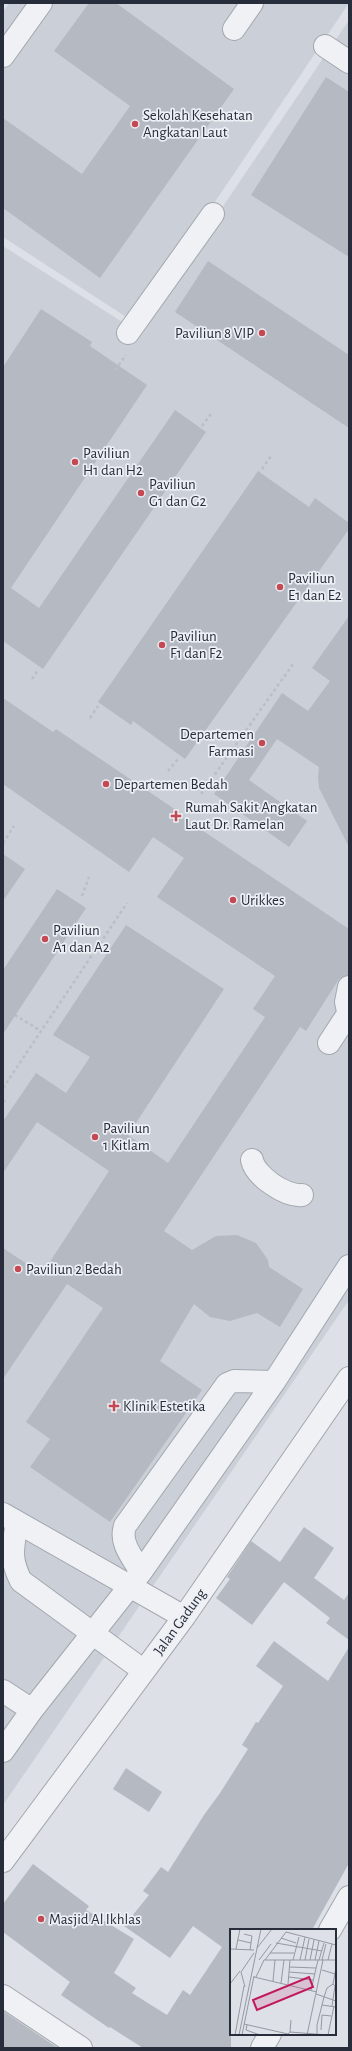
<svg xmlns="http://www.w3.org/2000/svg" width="352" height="2051" viewBox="0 0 352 2051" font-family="'Alegreya Sans',sans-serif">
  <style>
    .built { fill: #cbcfd7 }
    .building { fill: #b5b9c2 }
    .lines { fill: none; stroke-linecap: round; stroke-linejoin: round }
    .minor-casing { stroke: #a3a7af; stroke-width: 24 }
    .path { stroke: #bbbec4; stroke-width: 2.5; stroke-dasharray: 3 3; stroke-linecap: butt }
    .minor { stroke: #eff1f4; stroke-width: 22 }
    .poi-dot { fill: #c44953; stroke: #eceff4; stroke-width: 1.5 }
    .labels { text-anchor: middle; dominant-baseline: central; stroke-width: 3.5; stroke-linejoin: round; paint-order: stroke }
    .poi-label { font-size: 15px; fill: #282d3b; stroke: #eceff4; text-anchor: start }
    .street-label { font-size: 15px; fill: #282d3b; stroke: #eceff4 }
    .inset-road { fill: none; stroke: #9598a2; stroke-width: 1 }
    .view { fill: #c2185b; fill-opacity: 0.15; stroke: #c2185b; stroke-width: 2 }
    .inset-edge { fill: none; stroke: #282d3b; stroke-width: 2 }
  </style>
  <rect width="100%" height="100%" fill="#dde0e6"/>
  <path class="built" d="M9,3h340l-215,319 -131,-85v-225z
    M349,20v1280l-346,505v-1559l135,86z"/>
  <path class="building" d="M89,3h27l118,86 -134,189 -97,-70v-90l79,56 48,-68 -76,-55z
    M326,77l23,15v165l-98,-62z
    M208,261l141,94v73l-174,-116z
    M41,309l51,33 -2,4 57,39 -136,203 28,20 136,-198 31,22 -163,237 -40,-28v-274z
    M258,471l51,36 6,-9 34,25v6l-164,230 -52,-38 -2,4 -33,-23z
    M349,616v231l-30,-59 -1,-10 1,-11 -42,-28 -28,41 58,41 -18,26 -75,-53 68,-101 26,18 22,-30 -18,-13z
    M3,698l50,34 3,-3 120,81 -1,2 174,117v46l-10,4 -33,52 -6,-4 -136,204 28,19 24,-14 21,-1 19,8 12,17 1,7 34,22 -23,38 -23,-14 -27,8 -20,-4 -16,-13 -34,57 42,29 -92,132 -80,-55 20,-28 -24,-17 77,-114 -36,-24 -64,95v-131l39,26 67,-103 -72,-49 -34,51v-52l33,-48 30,20 24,-36 -37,-22 73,-110 98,64 -96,146 40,28 97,-146 -12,-8 22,-33 -118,-79 27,-39 -31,-21 -24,35 -126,-88z
    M3,854l22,15 -22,32z
    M57,889l29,19 -83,126v-64z
    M304,1527l30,21 -20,30 30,22 5,-7v47l-23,-17 4,-5 -46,-36 -32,43 -36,-27 14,-19 -3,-2 24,-36 29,21z
    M274,1641l54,40 21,-34v216l-37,67h-81v118h-88l-33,-21 -1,1 -48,-33 9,-13 -67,-50v-28l30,-40 56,42 -3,4 48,29 -20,34 22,15 -4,5 35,22 16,-25 7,5 32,-48 -29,-21 -23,32 -46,-32 25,-31 -6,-4 18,-24 7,5 36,-57 16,-22 28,-44 -6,-4 14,-23 2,1 25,-37 -27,-20z
    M126,1768l36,24 -13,20 -36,-23z
    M3,2011l55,37h-55z"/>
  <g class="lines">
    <defs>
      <path id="minor" d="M234,29l18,-26
        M325,46l24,16
        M3,56l38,-53
        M128,333l85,-119
        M349,987l-3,15 3,14
        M329,1043l19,-29
        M252,1160c3,16 34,37 50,35
        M3,1514l181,103
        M17,1522c-4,26 -8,35 4,59l123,90
        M141,1572c-8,-14 -22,-29 -16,-46l102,-142 7,-3 40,1
        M3,1691l29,19
        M3,1751l29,-41 109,-138 133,-190 75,-116
        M3,1861l181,-244 165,-239
        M330,1930l19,-33
        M3,1996l78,52
        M262,2048l8,-14"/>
    </defs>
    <use href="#minor" class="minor-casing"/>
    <path class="path" d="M115,370l11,-15
      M202,426l9,-12
      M262,469l9,-13
      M32,679l6,-9
      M90,718l8,-12
      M168,771l10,-12
      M201,794l92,-130
      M3,843l11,-17
      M82,896l7,-19
      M15,1015l26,16
      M3,1088l124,-185
      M3,1100l3,3"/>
    <use href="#minor" class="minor"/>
  </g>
  <g class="poi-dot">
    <circle cx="135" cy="124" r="4"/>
    <circle cx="262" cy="333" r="4"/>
    <circle cx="75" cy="462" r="4"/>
    <circle cx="141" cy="493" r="4"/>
    <circle cx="280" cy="587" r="4"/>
    <circle cx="162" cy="645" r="4"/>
    <circle cx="262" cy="743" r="4"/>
    <circle cx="106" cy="784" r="4"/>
    <path d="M174 810h4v4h4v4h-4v4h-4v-4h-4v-4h4z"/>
    <circle cx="233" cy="900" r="4"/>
    <circle cx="45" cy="939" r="4"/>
    <circle cx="95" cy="1137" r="4"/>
    <circle cx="18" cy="1269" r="4"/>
    <path d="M112 1400h4v4h4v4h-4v4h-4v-4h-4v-4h4z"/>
    <circle cx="41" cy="1919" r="4"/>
  </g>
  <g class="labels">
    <g class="poi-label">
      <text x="143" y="115">Sekolah Kesehatan<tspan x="143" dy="17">Angkatan Laut</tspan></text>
      <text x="254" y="333" text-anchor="end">Paviliun 8 VIP</text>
      <text x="83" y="453">Paviliun<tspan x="83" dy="17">H1 dan H2</tspan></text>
      <text x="149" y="484">Paviliun<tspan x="149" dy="17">G1 dan G2</tspan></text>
      <text x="288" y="578">Paviliun<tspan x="288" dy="17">E1 dan E2</tspan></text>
      <text x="170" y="636">Paviliun<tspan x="170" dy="17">F1 dan F2</tspan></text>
      <text x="254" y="734" text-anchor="end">Departemen<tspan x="254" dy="17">Farmasi</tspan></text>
      <text x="114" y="784">Departemen Bedah</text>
      <text x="185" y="807">Rumah Sakit Angkatan<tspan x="185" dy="17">Laut Dr. Ramelan</tspan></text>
      <text x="241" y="900">Urikkes</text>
      <text x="53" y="930">Paviliun<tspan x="53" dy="17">A1 dan A2</tspan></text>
      <text x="103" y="1128">Paviliun<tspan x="103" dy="17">1 Kitlam</tspan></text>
      <text x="26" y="1269">Paviliun 2 Bedah</text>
      <text x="123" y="1406">Klinik Estetika</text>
      <text x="49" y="1919">Masjid Al Ikhlas</text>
    </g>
    <g class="street-label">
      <text transform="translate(180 1622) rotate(-54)">Jalan Gadung</text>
    </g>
  </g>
  <g transform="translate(230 1929)">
    <rect width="106" height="106" fill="#dde0e6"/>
    <path class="inset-road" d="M14,5l8,2 -2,14M51,9l15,5M8,11l13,3M46,14l46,8M27,19l15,-19M0,20l24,1M6,20l4,-20M40,24h24M29,31l12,-16M35,31l21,-28 50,13M63,31l6,-23M70,31l5,-23M75,31l4,-21M80,31l4,-20M85,31l4,-19M89,31l5,-17M92,31l4,-16M98,31l4,-16M59,38l27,1M92,41l13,4M59,43l26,2M24,48l63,15M26,48l8,-17h72M59,48l24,3M43,52l2,-21M51,54l3,-23M0,55l10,-13M58,55l2,-24M15,58l-4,-15 13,-19M81,61l7,-30M86,65l20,7M92,76l14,2M102,77l3,-20 -2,-2M14,95l44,10 2,-2M17,96l-1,5 14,5M91,101l1,-15 9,1M60,103l38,3M60,103l1,-12M87,105v-9l7,-28 3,-9 6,-4 3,-16M5,106l9,-49M9,106l22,-106M12,106l12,-59M77,106l16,-75M98,106l6,-29"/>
    <path class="view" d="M79,48l4,10 -56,23 -4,-10z"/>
    <rect width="106" height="106" class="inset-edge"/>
  </g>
  <rect width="352" height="2051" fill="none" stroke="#282d3b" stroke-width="8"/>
</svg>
